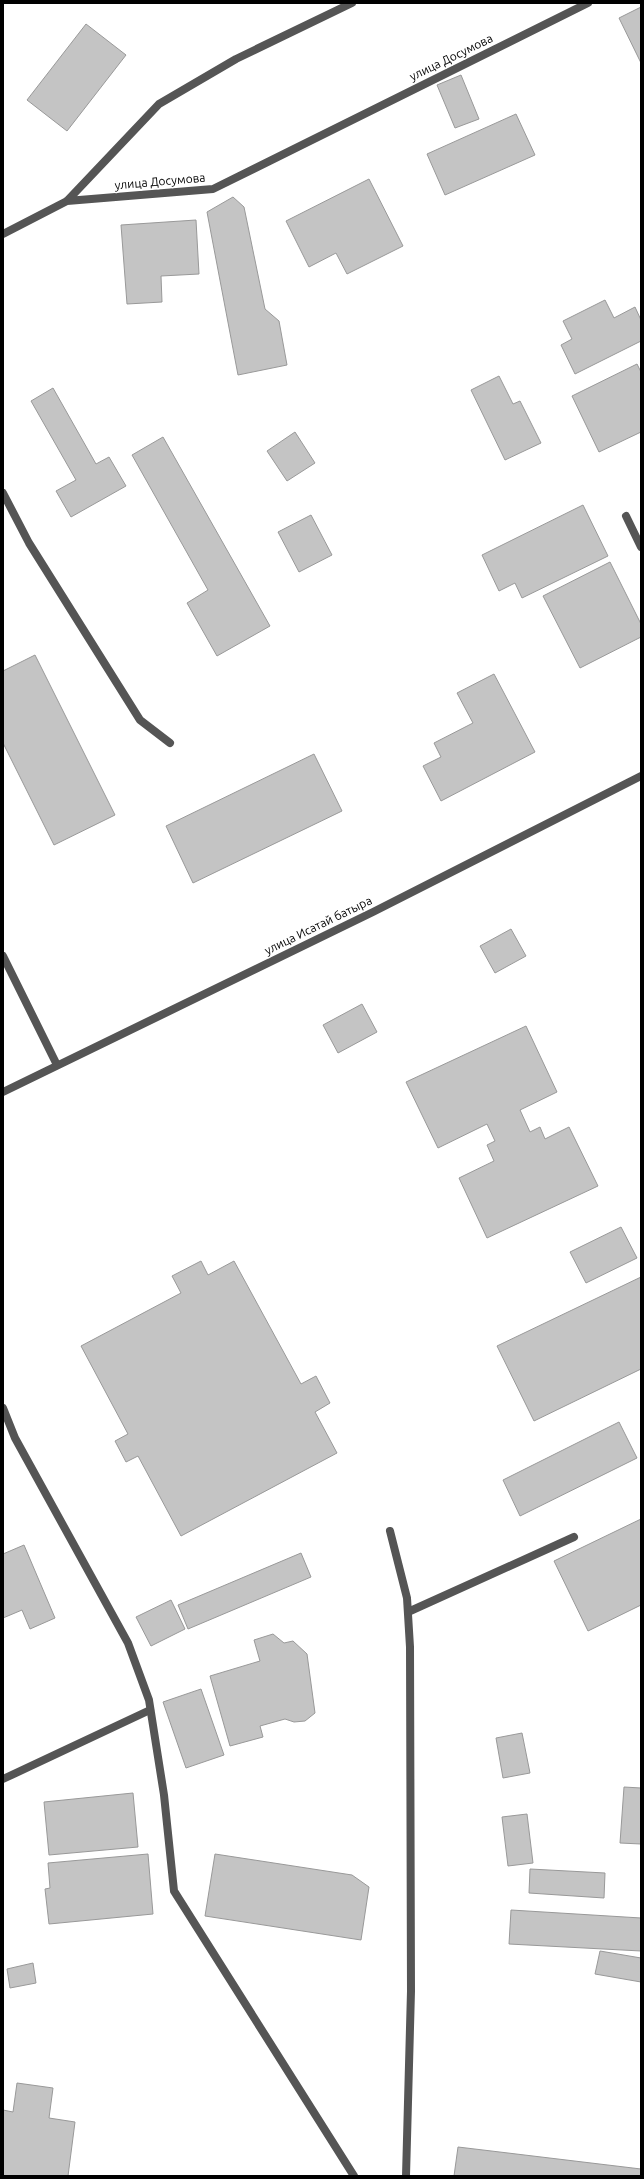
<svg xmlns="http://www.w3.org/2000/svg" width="644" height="2179" viewBox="0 0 644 2179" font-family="Ubuntu,sans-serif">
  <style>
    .building { fill: #c4c4c4; stroke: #999 }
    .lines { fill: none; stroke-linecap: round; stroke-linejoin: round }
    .service { stroke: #555; stroke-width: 8 }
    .minor { stroke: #555; stroke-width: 8 }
    .labels { text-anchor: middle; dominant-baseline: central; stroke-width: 3; stroke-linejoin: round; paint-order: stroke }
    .street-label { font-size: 12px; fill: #000; stroke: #fff }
  </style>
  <rect width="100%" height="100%" fill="#fff"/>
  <path class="building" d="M641,7v56l-22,-45z
    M86,24l40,31 -59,76 -40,-31z
    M461,75l18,44 -24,9 -18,-43z
    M516,114l19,41 -90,40 -18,-41z
    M369,179l34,67 -56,28 -11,-21 -27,14 -23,-46z
    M233,197l11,10 21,102 14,12 8,44 -49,10 -31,-163z
    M196,220l3,54 -38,2 1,26 -35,2 -6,-79z
    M605,300l9,18 21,-11 6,13v21l-66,33 -14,-29 11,-6 -9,-18z
    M637,364l4,8v60l-42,20 -27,-56z
    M499,376l14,28 7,-3 21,42 -36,17 -34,-70z
    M53,388l43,76 13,-7 17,29 -55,31 -15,-26 20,-11 -45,-79z
    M295,432l20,31 -28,18 -20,-30z
    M163,437l107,189 -53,30 -30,-53 21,-13 -76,-135z
    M583,505l25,51 -86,42 -7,-15 -16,8 -17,-36z
    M311,515l21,40 -33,17 -21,-40z
    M610,562l31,62v13l-61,31 -37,-72z
    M35,655l80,160 -61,30 -51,-102v-72z
    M494,674l41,78 -94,49 -18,-35 18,-9 -7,-14 39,-20 -16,-30z
    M314,754l28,57 -149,72 -27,-57z
    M511,929l15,27 -31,17 -15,-27z
    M362,1004l15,28 -39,21 -15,-28z
    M526,1026l31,66 -37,18 10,22 10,-5 5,12 24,-12 29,59 -111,52 -28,-60 35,-17 -7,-16 8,-4 -8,-17 -49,24 -32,-66z
    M621,1227l16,31 -51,25 -16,-31z
    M201,1261l7,14 26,-14 67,123 15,-8 14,27 -15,9 22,41 -156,83 -43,-80 -12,6 -11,-21 13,-7 -47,-88 100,-53 -9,-17z
    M641,1277v92l-107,52 -37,-75z
    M619,1422l18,36 -117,58 -17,-36z
    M641,1519v86l-53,26 -34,-70z
    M24,1545l31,73 -25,11 -8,-19 -19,8v-64z
    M301,1553l10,24 -123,52 -10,-24z
    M171,1600l14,29 -34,17 -15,-29z
    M273,1634l11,9 9,-2 14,13 8,59 -10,8 -11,1 -9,-3 -25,7 3,11 -33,9 -20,-70 50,-15 -6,-21z
    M201,1689l23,66 -38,13 -23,-66z
    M522,1733l8,40 -27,5 -7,-40z
    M624,1787l17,1v56l-21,-1z
    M133,1793l5,54 -89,8 -5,-53z
    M527,1814l6,49 -25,3 -6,-49z
    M148,1854l5,60 -104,10 -4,-35 5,-1 -2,-25z
    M215,1854l137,21 17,12 -8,53 -156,-24z
    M530,1869l75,4 -1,25 -75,-5z
    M511,1910l130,8v33l-132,-7z
    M600,1951l41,7v24l-46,-8z
    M33,1963l3,20 -26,5 -3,-19z
    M17,2083l36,5 -4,30 26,4 -7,54h-65v-66l10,2z
    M458,2147l183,22v7h-187z"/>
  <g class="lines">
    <path class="service" d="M3,1779l147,-69"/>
    <path class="minor" d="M67,201l146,-12 375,-186
      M3,234l64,-33 92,-97 77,-45 116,-56
      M3,493l26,50 111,177 30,23
      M626,516l15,31
      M3,956l54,109
      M3,1092l370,-180 268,-136
      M3,1408l12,30 113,205 21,57 15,95 10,96 180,285
      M390,1531l17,67 3,49 1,344 -5,185
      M408,1612l166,-75"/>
  </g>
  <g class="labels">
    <g class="street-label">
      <text transform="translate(451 57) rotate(-26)">улица Досумова</text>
      <text transform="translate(160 181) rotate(-5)">улица Досумова</text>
      <text transform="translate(318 925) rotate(-26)">улица Исатай батыра</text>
    </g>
  </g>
  <rect width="644" height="2179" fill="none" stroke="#000000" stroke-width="8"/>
</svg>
